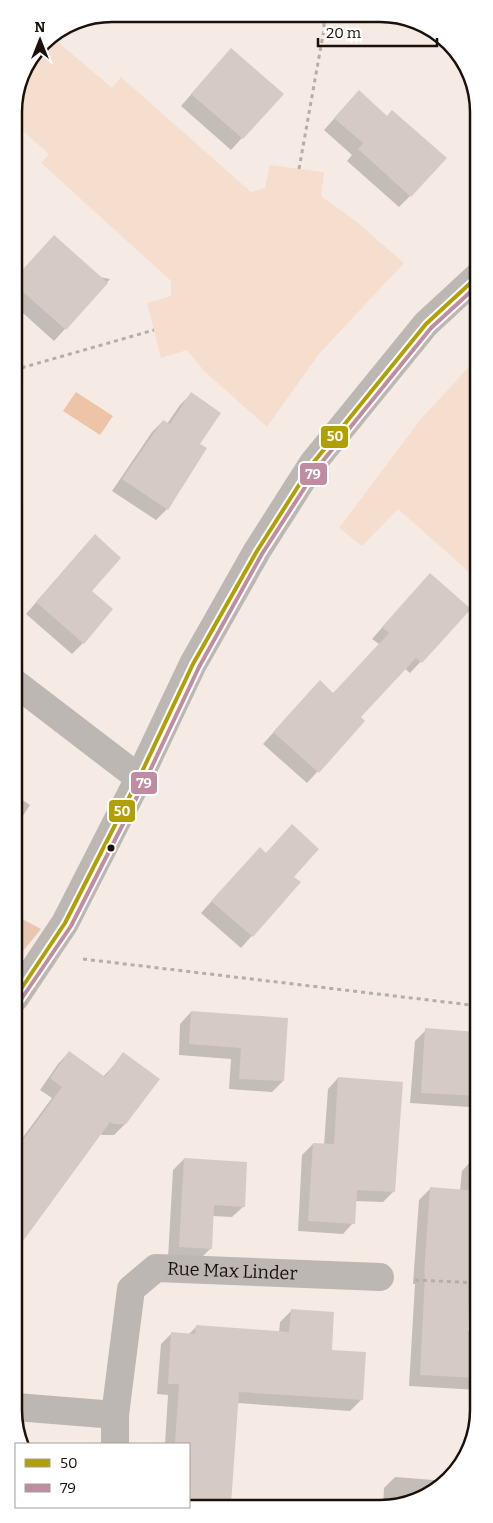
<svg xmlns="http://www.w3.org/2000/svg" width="493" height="1523" viewBox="0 0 493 1523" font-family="Bitter,serif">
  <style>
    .green { fill: #f6dece }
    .forest { fill: #e9c6af }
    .water { fill: #eec4a8 }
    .shadow { fill: #0003 }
    .building { fill: #d6cbc4 }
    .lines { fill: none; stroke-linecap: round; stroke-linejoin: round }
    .path { stroke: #b4aeaa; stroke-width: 3; stroke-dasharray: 4 4; stroke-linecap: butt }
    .minor { stroke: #bdb7b4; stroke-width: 28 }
    .tertiary { stroke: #bdb7b4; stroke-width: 28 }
    .bus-1-casing { stroke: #fff; stroke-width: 8 }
    .bus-2-casing { stroke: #fff; stroke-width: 8 }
    .bus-1 { stroke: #b0a004; stroke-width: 4 }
    .bus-2 { stroke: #bf8ca1; stroke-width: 4 }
    .bus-dot { fill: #1c110a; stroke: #fff; stroke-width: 2 }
    .labels { text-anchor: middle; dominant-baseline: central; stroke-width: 4; stroke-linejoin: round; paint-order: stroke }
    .street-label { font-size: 18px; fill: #1c110a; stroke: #fff }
    .rim { fill: none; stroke: #1c110a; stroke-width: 2.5 }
    .line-badge { stroke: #fff; stroke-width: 2 }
    .badge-label { font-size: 14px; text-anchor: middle; font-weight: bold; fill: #fff }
  </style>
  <rect width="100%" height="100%" fill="#f6ebe4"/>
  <path class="green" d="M51,36l61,52 9,-11 130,115 14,-4 5,-23 54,7 -3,24 37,27 46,40 -85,91 -52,73 -63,-56 -17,-21 -26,8 -14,-55 24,-7v-15l-130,-118 8,-9 -35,-31v-18l10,-37 23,-30z
    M478,357v223l-80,-71 -36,37 -23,-18 81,-108z"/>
  <path class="forest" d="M15,915l26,14 -26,32z"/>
  <path class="water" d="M76,392l37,24 -13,19 -37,-24z"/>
  <path class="shadow" d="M92,18l-7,7 -6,-5z
    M220,61l62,33 -51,56 -50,-44z
    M348,103l62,93 -11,11 -52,-46 5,-6 -28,-25z
    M99,277l11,2 -56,62 -40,-36v-25z
    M191,394l7,51 -31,64 -11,11 -44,-29 40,-59 11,-11 4,3 13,-19z
    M84,547l6,44 -7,52 -11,11 -46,-40z
    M419,586l51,23 -60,64 -6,-5 -45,49 5,4 -57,62 -44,-39 46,-51 24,1 46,-50 -7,-5z
    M15,795l15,10 -15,23z
    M249,860l43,17 7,6 -58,65 -40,-35z
    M191,1012l96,7 -4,62 -11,11 -43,-3 2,-30 -52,-4 1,-31z
    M426,1030l48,27 5,1v39l-10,10 -59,-4 5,-62z
    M69,1052l34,25 21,-23 1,70 -11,11h-12l-2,-2 -85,118v-103l37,-50 -12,-8 18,-26z
    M338,1078l56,113 -11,11 -28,-1 -2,22 -10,11 -45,-3 4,-76 11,-11 11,1 4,-56z
    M184,1159l60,47 -12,11 -20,-1 -1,32 -12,12 -31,-2 5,-88z
    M473,1159l6,1v92l-9,-1 -3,81h12v58l-70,-4 6,-102h-2l6,-84 11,-11 30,2 2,-20z
    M291,1311l40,41 30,48 -11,11 -113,-8 -7,101 -4,3h-56h19v-63h-24l3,-49 -11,-1 4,-50 11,-11 16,2 8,-8 83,6 1,-11z
    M395,1477l51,4 -46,26h-17l1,-19z"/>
  <path class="building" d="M231,48l53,46 -41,45 -52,-45z
    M359,90l28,26 5,-6 55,48 -36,39 -53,-48 5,-6 -29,-25z
    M54,235l54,48 -42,47 -52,-46v-5z
    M191,392l30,21 -21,31 7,4 -39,62 -46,-31 41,-59 7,4z
    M95,534l26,24 -29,33 21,18 -29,35 -48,-42z
    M430,573l41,36 -49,54 -6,-5 -55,59 4,4 -46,52 -46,-41 47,-52 13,13 56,-60 -7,-6z
    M292,824l27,25 -25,28 7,5 -48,55 -42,-36 49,-54 6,6z
    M191,1011l97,7 -4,63 -45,-2 2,-31 -52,-4z
    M425,1028l52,4 -2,24h4v40l-58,-3z
    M69,1051l36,26 18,-25 37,27 -34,45h-12l-4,-2 -95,130v-101l47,-64 -12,-9z
    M338,1077l65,5 -8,110 -38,-2 -2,34 -47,-3 5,-78 21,1z
    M184,1158l63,4 -2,45 -31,-2 -2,44 -33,-2z
    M430,1187l49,4v49h-8l-3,91h11v47l-59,-3 5,-101h-1z
    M291,1309l43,3 -2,38 34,2 -3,48 -124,-8 -8,112 -42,-3v-57h-14l4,-60h-11l3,-52 24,2 1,-9 93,7z"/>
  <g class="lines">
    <path class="path" d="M299,169l25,-140v-14
      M14,370l140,-40
      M83,959l396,47
      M415,1280l64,3"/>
    <g class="minor">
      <path d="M15,683l124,95"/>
      <path d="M16,1407l99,8"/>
      <path id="s1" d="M115,1444v-29l16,-126 25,-21 224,9"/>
      <path d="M123,1507h1"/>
    </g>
    <path class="tertiary" d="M15,998l50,-75 74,-145 54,-114 64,-113 56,-88 113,-139 52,-48"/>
    <defs>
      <path id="bus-1" d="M15,998l50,-75 74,-145 54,-114 64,-113 56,-88 113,-139 52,-48"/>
      <path id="bus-2" d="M20,1001l51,-75 74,-145 54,-114 63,-113 56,-87 113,-139 47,-43"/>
    </defs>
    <use href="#bus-1" class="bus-1-casing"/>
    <use href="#bus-2" class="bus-2-casing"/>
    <use href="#bus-1" class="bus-1"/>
    <use href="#bus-2" class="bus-2"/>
  </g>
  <circle class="bus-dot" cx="111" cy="848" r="4.5"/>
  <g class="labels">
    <g class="street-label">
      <text stroke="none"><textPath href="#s1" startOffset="265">Rue Max Linder</textPath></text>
    </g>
  </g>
  <path d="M0 0H493V1523H0ZM112 22H380A90 90 0 0 1 470 112V1410A90 90 0 0 1 380 1500H112A90 90 0 0 1 22 1410V112A90 90 0 0 1 112 22Z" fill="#fff" fill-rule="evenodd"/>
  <path class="rim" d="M112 22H380A90 90 0 0 1 470 112V1410A90 90 0 0 1 380 1500H112A90 90 0 0 1 22 1410V112A90 90 0 0 1 112 22Z"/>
  <g class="line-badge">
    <rect x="320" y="425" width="29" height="24" rx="5" fill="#b0a004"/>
    <rect x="299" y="462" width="29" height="24" rx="5" fill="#bf8ca1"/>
    <rect x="130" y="771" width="28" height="24" rx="5" fill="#bf8ca1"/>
    <rect x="108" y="799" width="28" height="24" rx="5" fill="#b0a004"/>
  </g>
  <g class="badge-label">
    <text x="335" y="441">50</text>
    <text x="313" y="479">79</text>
    <text x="144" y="788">79</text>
    <text x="122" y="816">50</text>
  </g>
  <rect x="15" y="1443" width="175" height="65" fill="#ffffff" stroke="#a4a09d"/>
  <rect x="25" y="1459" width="25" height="8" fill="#b0a004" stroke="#a4a09d"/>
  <text x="60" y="1468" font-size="15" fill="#1c110a">50</text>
  <rect x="25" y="1484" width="25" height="8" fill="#bf8ca1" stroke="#a4a09d"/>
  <text x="60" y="1493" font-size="15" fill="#1c110a">79</text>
  <g transform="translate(40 40)" stroke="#ffffff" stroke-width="4" paint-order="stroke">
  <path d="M0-4L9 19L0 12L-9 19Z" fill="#1c110a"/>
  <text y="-8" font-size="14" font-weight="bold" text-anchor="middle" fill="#1c110a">N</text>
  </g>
  <path d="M318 38v8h119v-8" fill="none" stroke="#1c110a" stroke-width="2.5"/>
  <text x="326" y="38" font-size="15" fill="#1c110a" stroke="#ffffff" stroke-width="4" paint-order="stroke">20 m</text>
</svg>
